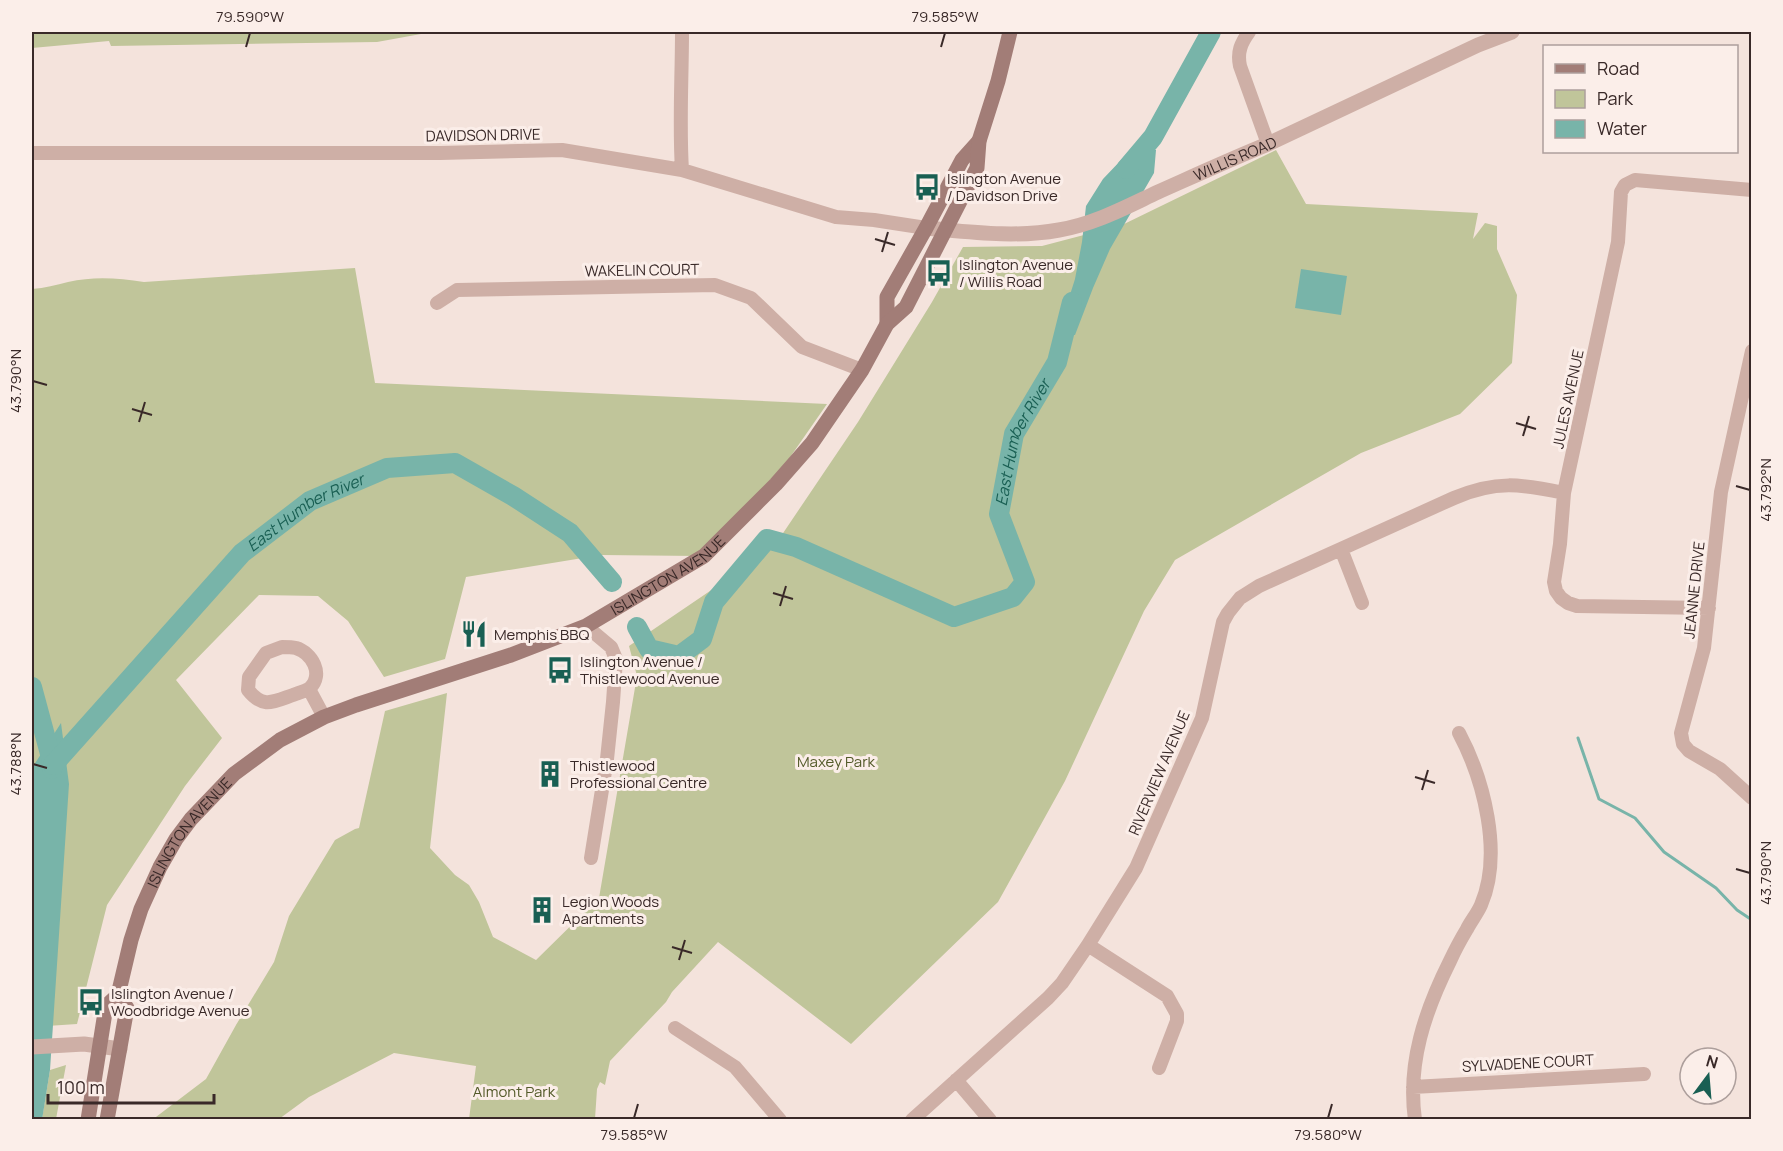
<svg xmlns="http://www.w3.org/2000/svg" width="1783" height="1151" viewBox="0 0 1783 1151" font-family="Manrope,sans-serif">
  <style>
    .green { fill: #c0c59a }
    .water { fill: #78b4a9 }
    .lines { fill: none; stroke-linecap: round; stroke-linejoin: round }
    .stream { stroke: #78b4a9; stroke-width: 3 }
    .river { stroke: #78b4a9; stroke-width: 20 }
    .minor { stroke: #ceafa6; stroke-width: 14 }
    .tertiary { stroke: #ceafa6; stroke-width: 15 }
    .secondary { stroke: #a27d77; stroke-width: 15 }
    .ticks { fill: none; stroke: #392928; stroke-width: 2 }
    .labels { text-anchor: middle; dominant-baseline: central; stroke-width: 6; stroke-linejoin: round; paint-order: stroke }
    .street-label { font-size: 15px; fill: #392928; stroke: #fbeee9 }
    .poi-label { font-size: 15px; fill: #392928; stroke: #fbeee9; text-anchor: start }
    .park-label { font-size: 15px; fill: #535a29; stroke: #fbeee9 }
    .water-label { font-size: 16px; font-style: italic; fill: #195f53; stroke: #fbeee9 }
    .neatline { fill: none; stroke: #392928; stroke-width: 2 }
    .ticks-label { font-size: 15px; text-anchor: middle; fill: #392928 }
  </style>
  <rect width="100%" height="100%" fill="#f4e3dc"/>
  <path class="green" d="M32,32h400l-55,10 -266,4 -2,-5 -77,7z
    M1276,150l30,54 172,9 -5,26 12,-16 12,3v23l20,46 -5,68 -52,51 -99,39 -186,107 -31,51 -79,170 -67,121 -147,142 -133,-102 -46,50 -6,10 -56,59 -5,24 -5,-3 -3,7 -2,30h-126l7,-53 -82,-13 -85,44 -30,22 -127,1 54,-41 30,-54 38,-63 15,-46 46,-76 20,-11 4,-1 26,-117 62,-18 -17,155 25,27 14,10 10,17 14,35 43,23 63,-62 38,-222 -8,-30 144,-98 85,-126 74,-120 31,-55 79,-1 80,-21z
    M355,268l20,115 452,21 -41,59 -87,93 -98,-1 -135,22 -21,82 -61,18 -36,-56 -30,-25 -59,-1 -83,85 46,58 -37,48 -78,119 -30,119 -45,3v-738c13,-1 24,-4 36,-7 26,-6 50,-4 76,0z
    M66,1065l-10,54h-14l8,-49z"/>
  <path class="water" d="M1138,148l10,2h8l-2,23 -44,76 -17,39 -18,47h-3l-10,-15 13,-41 7,-37 4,-36 17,-27 20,-21z
    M1301,269l46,7 -6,39 -46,-7z
    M61,723l8,61 -19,286 -8,50 -10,-1v-351z"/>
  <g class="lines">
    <path class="stream" d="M1578,738l21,61 36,19 29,34 52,36 21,22 15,10"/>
    <g class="river">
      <path d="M1126,169l27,-32 58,-105"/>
      <path id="s1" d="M637,627l12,22 30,7 23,-17 12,-37 53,-63 29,8 158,70 59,-20 12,-15 -26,-68 15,-80 43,-72 15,-60"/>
      <path d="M32,687l21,78 -1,4"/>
      <path id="s2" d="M53,765l189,-212 68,-52 77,-33 68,-5 58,33 57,37 42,49"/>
    </g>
    <path class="minor" d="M682,32c0,46 -3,92 0,138
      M1249,32c-8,11 -12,20 -9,34l28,78
      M32,153h408l122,-3 120,20 154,47 38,3 52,8
      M437,303l20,-13 258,-5 36,13 51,49 60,23
      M1752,351l-31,141 -17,156 -23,85 2,11 6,7 31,18 32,29
      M1341,549l21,54
      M1709,608l-132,-2 -9,-3 -7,-5 -5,-7 -2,-9 6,-38 4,-51 54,-251 3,-50 4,-7 10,-5 117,10
      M586,626l25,21 5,12 -3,43 -6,57 -16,99
      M282,647c4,0 10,0 14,1 16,5 28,26 14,40 -4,3 -12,5 -17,7 -20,7 -30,14 -45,-5l1,-13 17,-24z
      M309,689l15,28
      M1088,945l79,51 10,18v7l-18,47
      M675,1028l60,39 45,53
      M956,1080l34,40
      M1413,1087l231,-13
      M912,1120l136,-122 14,-15 26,-38 48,-77 66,-150 21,-96 5,-9 12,-15 19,-12 195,-88c42,-18 67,-14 110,-5
      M1415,1120c-8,-57 10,-109 35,-159 5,-11 11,-22 17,-32 4,-8 10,-15 14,-24 22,-51 3,-125 -22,-172"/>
    <g class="tertiary">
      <path id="s3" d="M926,228c45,4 89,10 133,2 36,-6 67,-23 99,-38 36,-16 73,-33 110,-48l210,-99 34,-13"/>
      <path d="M32,1047l52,-3 36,5"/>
    </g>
    <g class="secondary">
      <path d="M887,324v-27l39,-69 36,-68 17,-19"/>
      <path id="s4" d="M88,1120l18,-114 12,-11 13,-55 10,-31 19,-42 16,-28 15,-20 43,-45 46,-34 44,-23 32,-12 155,-50 75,-29 118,-70 72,-72 36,-41 50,-73 25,-46 19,-17 71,-139 2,-27 19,-60 12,-49"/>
      <path d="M107,1120l20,-112 -9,-13"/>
    </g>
  </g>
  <path class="ticks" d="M246,47l4,-14M941,47l4,-14M875,239l20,6M882,252l6,-20M33,381l14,4M132,409l20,6M139,422l6,-20M1516,423l20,6M1523,436l6,-20M1736,486l14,4M773,593l20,6M780,606l6,-20M33,764l14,4M1415,777l20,6M1422,790l6,-20M1736,869l14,4M672,947l20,6M679,960l6,-20M634,1118l4,-14M1328,1118l4,-14"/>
  <defs>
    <symbol id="bus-bare" viewBox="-9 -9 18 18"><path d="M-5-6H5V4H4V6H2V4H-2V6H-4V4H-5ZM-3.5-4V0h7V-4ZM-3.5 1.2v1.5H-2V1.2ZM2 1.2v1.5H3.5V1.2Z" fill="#195f53" stroke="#fbeee9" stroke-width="2.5" paint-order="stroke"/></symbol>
    <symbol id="restaurant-bare" viewBox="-9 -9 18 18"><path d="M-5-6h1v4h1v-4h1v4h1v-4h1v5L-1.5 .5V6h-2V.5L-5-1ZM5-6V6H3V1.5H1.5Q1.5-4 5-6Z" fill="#195f53" stroke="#fbeee9" stroke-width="2.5" paint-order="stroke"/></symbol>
    <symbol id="building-bare" viewBox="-9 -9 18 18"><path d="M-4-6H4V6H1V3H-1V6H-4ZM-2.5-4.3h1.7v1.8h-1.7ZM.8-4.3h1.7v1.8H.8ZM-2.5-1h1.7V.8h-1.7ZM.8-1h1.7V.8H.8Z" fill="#195f53" stroke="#fbeee9" stroke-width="2.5" paint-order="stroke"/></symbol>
  </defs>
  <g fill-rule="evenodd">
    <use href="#bus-bare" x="908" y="168" width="38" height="38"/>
    <use href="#bus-bare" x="920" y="254" width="38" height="38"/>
    <use href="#restaurant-bare" x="455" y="615" width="38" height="38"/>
    <use href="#bus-bare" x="541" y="651" width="38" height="38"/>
    <use href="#building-bare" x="531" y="755" width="38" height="38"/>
    <use href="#building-bare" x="523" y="891" width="38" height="38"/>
    <use href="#bus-bare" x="72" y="983" width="38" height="38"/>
  </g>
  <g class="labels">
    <g class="street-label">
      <text transform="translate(483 135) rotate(-1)">DAVIDSON DRIVE</text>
      <text stroke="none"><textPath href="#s3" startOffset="324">WILLIS ROAD</textPath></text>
      <text transform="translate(642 270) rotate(-1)">WAKELIN COURT</text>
      <text transform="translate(1568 399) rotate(-78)">JULES AVENUE</text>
      <text stroke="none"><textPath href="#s4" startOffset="867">ISLINGTON AVENUE</textPath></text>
      <text transform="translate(1694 590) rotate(-84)">JEANNE DRIVE</text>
      <text transform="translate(1159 773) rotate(-67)">RIVERVIEW AVENUE</text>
      <text stroke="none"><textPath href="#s4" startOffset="312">ISLINGTON AVENUE</textPath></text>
      <text transform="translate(1528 1063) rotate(-3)">SYLVADENE COURT</text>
    </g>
    <g class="poi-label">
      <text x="947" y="178">Islington Avenue<tspan x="947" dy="17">/ Davidson Drive</tspan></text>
      <text x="959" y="264">Islington Avenue<tspan x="959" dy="17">/ Willis Road</tspan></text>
      <text x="494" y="634">Memphis BBQ</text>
      <text x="580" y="661">Islington Avenue /<tspan x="580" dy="17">Thistlewood Avenue</tspan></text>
      <text x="570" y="765">Thistlewood<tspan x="570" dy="17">Professional Centre</tspan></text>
      <text x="562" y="901">Legion Woods<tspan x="562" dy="17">Apartments</tspan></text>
      <text x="111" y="993">Islington Avenue /<tspan x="111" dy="17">Woodbridge Avenue</tspan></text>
    </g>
    <g class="park-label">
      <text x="836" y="761">Maxey Park</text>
      <text x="514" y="1091">Almont Park</text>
    </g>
    <g class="water-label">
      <text stroke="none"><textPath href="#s1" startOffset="639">East Humber River</textPath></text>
      <text stroke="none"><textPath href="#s2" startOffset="360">East Humber River</textPath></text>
    </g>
  </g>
  <rect width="1783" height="1151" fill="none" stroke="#fbeee9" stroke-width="66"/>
  <rect x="1543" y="45" width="195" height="108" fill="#fbeee9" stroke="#ad9f9c" stroke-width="1.5"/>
  <rect x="1555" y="64" width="30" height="9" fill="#a27d77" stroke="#ad9f9c" stroke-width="1.5"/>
  <text x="1597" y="75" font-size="18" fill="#392928">Road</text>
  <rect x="1555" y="90" width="30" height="18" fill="#c0c59a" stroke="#ad9f9c" stroke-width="1.5"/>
  <text x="1597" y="105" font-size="18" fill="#392928">Park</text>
  <rect x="1555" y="120" width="30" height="18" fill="#78b4a9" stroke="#ad9f9c" stroke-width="1.5"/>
  <text x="1597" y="135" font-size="18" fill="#392928">Water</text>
  <g transform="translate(1708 1076) rotate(16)"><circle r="28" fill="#fbeee9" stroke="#ad9f9c" stroke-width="1.5"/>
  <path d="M0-4.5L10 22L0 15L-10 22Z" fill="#195f53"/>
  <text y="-9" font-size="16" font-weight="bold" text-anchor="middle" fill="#392928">N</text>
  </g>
  <path d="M48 1094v9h166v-9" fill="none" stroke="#392928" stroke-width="3"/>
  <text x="57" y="1094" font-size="18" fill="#392928" stroke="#fbeee9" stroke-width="4.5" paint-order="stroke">100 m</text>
  <rect x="33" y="33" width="1717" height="1085" class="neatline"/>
  <g class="ticks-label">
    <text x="250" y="22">79.590°W</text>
    <text x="945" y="22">79.585°W</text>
    <text transform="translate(16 381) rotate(-90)" y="5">43.790°N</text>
    <text transform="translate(1766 490) rotate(-90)" y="5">43.792°N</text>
    <text transform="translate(16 764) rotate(-90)" y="5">43.788°N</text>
    <text transform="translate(1766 873) rotate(-90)" y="5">43.790°N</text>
    <text x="634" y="1140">79.585°W</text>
    <text x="1328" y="1140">79.580°W</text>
  </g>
</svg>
